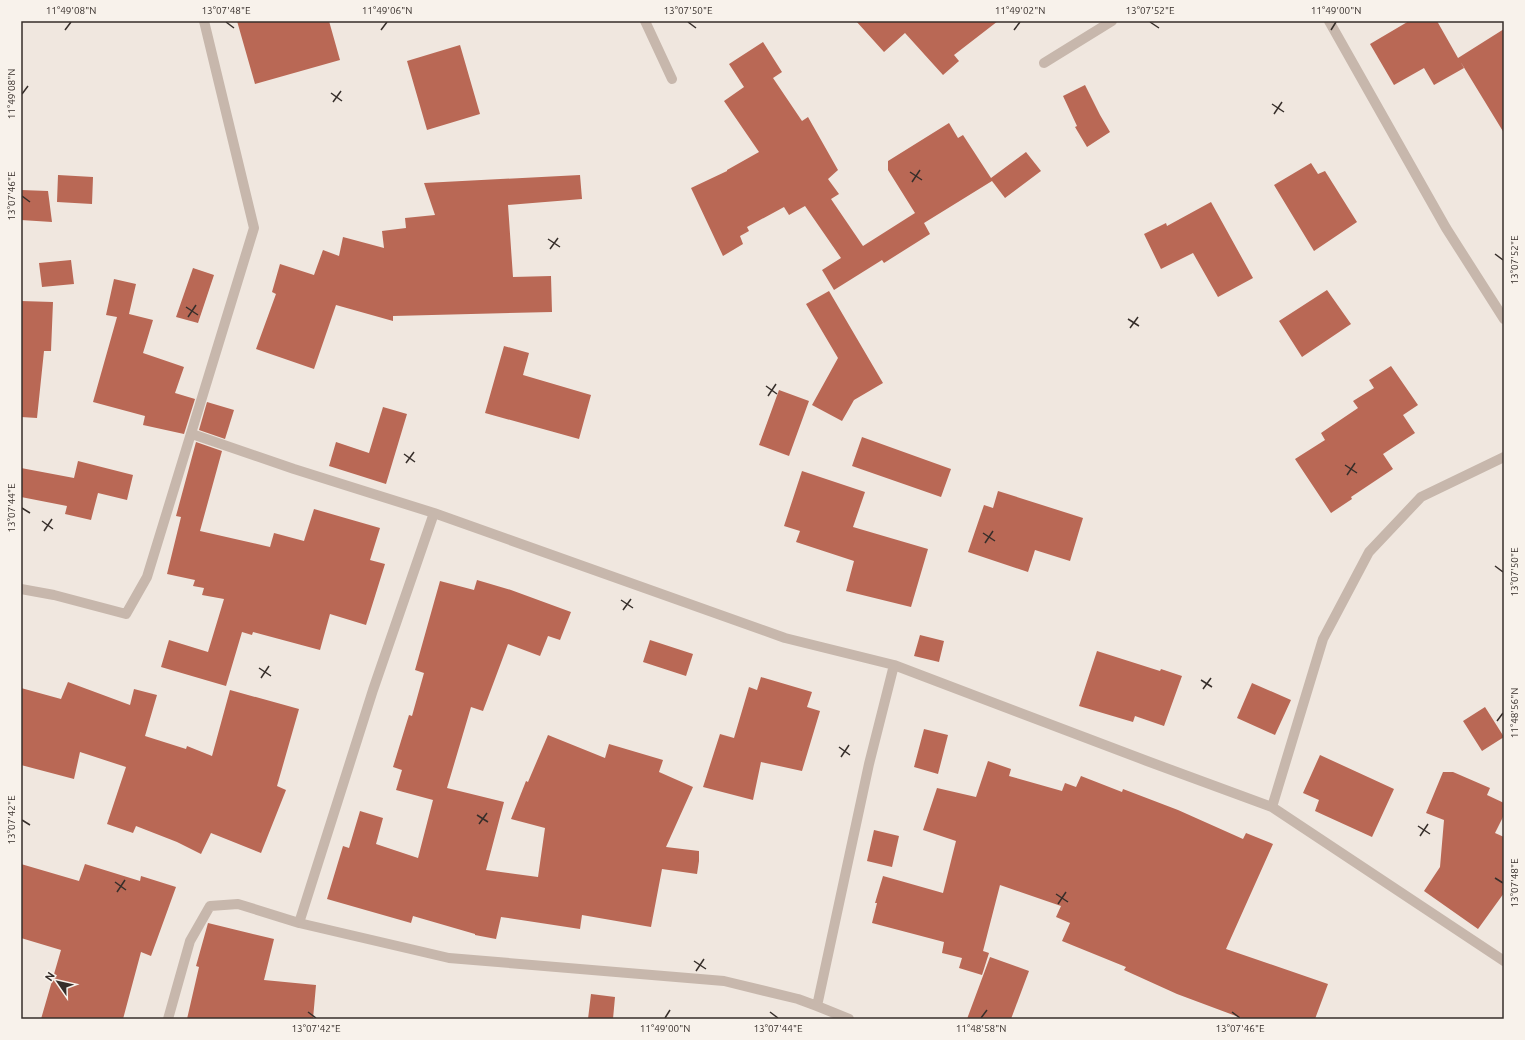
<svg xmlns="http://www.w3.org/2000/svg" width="1525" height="1040" viewBox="0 0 1525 1040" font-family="Ubuntu,sans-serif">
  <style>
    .building { fill: #b96855 }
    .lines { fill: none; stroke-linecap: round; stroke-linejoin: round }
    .street { stroke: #c7b7ac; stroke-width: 10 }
    .ticks { fill: none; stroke: #362e2a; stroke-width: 1.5 }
    .neatline { fill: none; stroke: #362e2a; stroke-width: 1.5 }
    .ticks-label { font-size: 10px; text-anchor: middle; fill: #362e2a }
  </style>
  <rect width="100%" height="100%" fill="#f0e7df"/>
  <path class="building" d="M237,21h92l11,39 -85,24z
    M856,21h142l-44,34 5,6 -16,14 -38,-42 -21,19z
    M1409,21h28l21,37 46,-29v104l-44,-72 4,7 -30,17 -10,-17 -30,17 -24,-41z
    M763,42l19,30 -9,6 29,43 6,-4 30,53 -10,9 11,15 -8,5 32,47 52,-33 -27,-43v-9l61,-38 9,15 5,-3 28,43 35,-26 15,19 -36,27 -13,-17 -68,42 6,11 -46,29 -2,-3 -48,30 -12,-20 19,-12 -36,-52 -16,9 -5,-8 -37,20 2,4 -9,5 3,8 -20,12 -32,-68 36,-17v-1l32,-18 -35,-51 20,-14 -15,-23z
    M460,45l20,69 -53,16 -20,-69z
    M1085,85l15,30 10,17 -23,15 -12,-20 2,-1 -14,-30z
    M1311,163l7,11 7,-3 32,51 -43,29 -40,-66z
    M58,175l35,2 -1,27 -35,-2z
    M580,175l2,24 -74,6 5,72 38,-1 1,36 -159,4v5l-57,-16 -22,64 -58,-20 20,-55 -4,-2 8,-28 34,11 9,-25 16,6 4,-19 41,11 -2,-17 24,-3 -1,-10 30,-3 -11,-32z
    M21,190l27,1 4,31 -31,-2z
    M1211,202l42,76 -35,19 -25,-44 -32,16 -17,-35 22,-11 1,3z
    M71,260l3,24 -32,3 -3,-24z
    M193,268l21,7 -16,48 -22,-6z
    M114,279l22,5 -7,30 24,6 -10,33 41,14 -9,26 20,6 -11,35 -41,-9 2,-9 -52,-14 24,-85 -11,-2z
    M1327,290l24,34 -49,33 -23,-36z
    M829,291l54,92 -29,17 -12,21 -30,-16 26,-47 -32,-54z
    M21,301l32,1 -2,49h-7l-7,67 -16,-1z
    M504,346l25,7 -6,22 68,20 -12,44 -94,-26z
    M1391,366l27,39 -15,10 12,18 -32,21 10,15 -42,28 1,2 -21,14 -36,-54 30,-19 -4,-7 37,-25 -5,-7 21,-13 -5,-8z
    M779,390l30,11 -20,55 -30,-11z
    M207,402l27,8 -9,29 -26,-9z
    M383,407l24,7 -21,70 -57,-18 7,-24 33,11z
    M862,437l89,32 -10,28 -89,-31z
    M196,442l26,9 -22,80 70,16 4,-14 30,8 10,-32 66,19 -10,32 15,4 -19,61 -36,-11 -10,36 -67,-18 -1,3 -10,-3 -16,54 -65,-19 8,-27 39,12 16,-53 -22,-4 2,-7 -11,-2 2,-6 -28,-6 14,-57 -5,-1z
    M78,461l55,14 -6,25 -29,-7 -7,27 -26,-6 2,-8 -46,-9v-29l53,10z
    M802,471l63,21 -12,35 75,22 -17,58 -65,-16 8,-30 -58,-19 4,-11 -16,-5z
    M998,491l85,27 -13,43 -35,-11 -7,22 -60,-20 16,-47 9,3z
    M477,580l34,10 60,22 -11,28 -12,-4 -8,20 -32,-12 -25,67 -12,-4 -24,81 57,14 -18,68 52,7 7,-49 -34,-9 15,-38 2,1 20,-47 57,23 4,-14 54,16 -4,12 34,15 -27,60 33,4v10l-2,13 -35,-5 -11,58 -69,-12 -2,14 -79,-12 -5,22 -21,-4v-1l-62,-18 -2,7 -84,-24 16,-53 6,2 11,-37 23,7 -7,26 42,14 15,-58 -37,-10 6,-20 -9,-3 16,-52 3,1 12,-43 -9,-3 25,-89 34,9z
    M920,635l24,6 -5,21 -25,-6z
    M650,640l43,14 -7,22 -43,-14z
    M1097,651l63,20 1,-2 21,7 -18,50 -29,-10 -2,6 -54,-16z
    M761,677l51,15 -5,15 13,4 -18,60 -41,-9 -8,38 -50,-13 17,-53 14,4 15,-51 8,3z
    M68,682l62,23 4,-16 23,6 -12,41 41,13 1,-3 25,10 18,-66 69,19 -22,77 9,4 -25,63 -50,-20 -10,21 -24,-12 -41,-16 -3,7 -26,-9 19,-57 -46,-15 -6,27 -53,-14v-77l40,11z
    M1252,683l39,17 -16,35 -38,-17z
    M1485,707l19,30 -22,14 -19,-30z
    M924,729l24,6 -10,39 -24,-7z
    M1320,755l74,34 -22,48 -57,-26 4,-11 -16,-7z
    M988,761l23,8 -2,7 53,15 3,-8 11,4 5,-11 41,16 1,-3 55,21 65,29 3,-6 27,11 -47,105 102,35 -13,35h-71l-67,-25 -53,-24 2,-3 -64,-26 8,-18 -14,-6 5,-11 -61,-21 -17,66 6,2 -7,22 -23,-7 3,-10 -20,-5 2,-11 -72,-19 5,-20h-2l8,-27 60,17 13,-52 -33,-11 14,-42 39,9z
    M1443,772h10l37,16 -3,7 17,8v12l-9,18 9,4v56l-26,36 -54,-38 16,-24 4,-47 -18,-7z
    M874,830l25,6 -7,31 -25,-6z
    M21,864l58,17 6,-17 55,17 1,-5 35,11 -25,69 -10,-4 -18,67h-82l20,-69 -40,-12z
    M208,923l66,16 -10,41 52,5 -3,34h-126l12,-52 -3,-1z
    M990,957l39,14 -18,48h-44z
    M591,994l24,3 -2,22h-25z"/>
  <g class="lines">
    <path class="street" d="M645,21l27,58
      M1329,21l117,207 58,91
      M1044,63l68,-42
      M192,434l102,35 140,44 351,125 109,27 253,96 125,46 232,154
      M21,589l33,6 72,19 21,-37 107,-349 -50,-207
      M1272,807l51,-168 46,-87 52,-55 83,-40
      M299,923l74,-233 61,-177
      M817,1006l52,-242 25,-99
      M168,1019l22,-78 20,-35 28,-2 61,19 150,35 275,23 74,18 19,7 32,13"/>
  </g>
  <path class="ticks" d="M226,22l8,6M688,22l8,6M1150,22l9,6M65,30l6,-8M381,30l6,-8M1014,30l6,-8M1331,30l5,-8M331,93l11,8M22,94l6,-8M333,102l8,-11M1272,104l12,8M1274,114l8,-12M910,172l12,8M912,182l8,-12M22,196l8,6M548,239l12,8M550,249l8,-11M1495,254l8,6M186,307l12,8M188,317l8,-12M1128,319l11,7M1130,328l8,-11M766,386l11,8M768,396l8,-12M404,454l11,8M406,463l8,-11M1345,465l12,8M1347,475l8,-12M22,508l8,5M42,521l11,8M44,531l8,-12M983,533l12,8M985,543l8,-12M1495,566l8,6M621,600l12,8M623,610l8,-11M259,668l12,8M261,678l8,-12M1201,680l11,7M1203,689l8,-11M1497,721l6,-8M839,747l11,8M841,757l8,-12M477,815l11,7M22,820l8,5M479,824l8,-11M1418,826l12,8M1420,836l8,-12M1495,878l8,5M115,882l11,8M117,892l8,-12M1056,894l12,8M1058,904l8,-12M694,961l12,8M696,971l8,-12M308,1012l8,6M770,1012l8,6M1232,1012l8,6M665,1018l5,-8M981,1018l6,-8"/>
  <rect width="1525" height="1040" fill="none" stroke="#f8f2eb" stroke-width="44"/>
  <g transform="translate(58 982) rotate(304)" stroke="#f8f2eb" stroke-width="3" paint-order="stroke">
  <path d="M0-3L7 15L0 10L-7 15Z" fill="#362e2a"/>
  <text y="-6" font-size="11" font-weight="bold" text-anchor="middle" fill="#362e2a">N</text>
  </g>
  <rect x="22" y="22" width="1481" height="996" class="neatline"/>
  <g class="ticks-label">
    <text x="71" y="14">11°49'08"N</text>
    <text x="226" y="14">13°07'48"E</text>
    <text x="387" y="14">11°49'06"N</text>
    <text x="688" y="14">13°07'50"E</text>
    <text x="1020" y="14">11°49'02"N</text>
    <text x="1150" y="14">13°07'52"E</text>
    <text x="1336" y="14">11°49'00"N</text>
    <text transform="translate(11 94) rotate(-90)" y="4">11°49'08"N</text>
    <text transform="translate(11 196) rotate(-90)" y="4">13°07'46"E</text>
    <text transform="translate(1514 260) rotate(-90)" y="4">13°07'52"E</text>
    <text transform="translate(11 508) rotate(-90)" y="4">13°07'44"E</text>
    <text transform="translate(1514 572) rotate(-90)" y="4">13°07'50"E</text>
    <text transform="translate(1514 713) rotate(-90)" y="4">11°48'56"N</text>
    <text transform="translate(11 820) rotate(-90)" y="4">13°07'42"E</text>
    <text transform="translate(1514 883) rotate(-90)" y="4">13°07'48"E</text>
    <text x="316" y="1032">13°07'42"E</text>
    <text x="665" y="1032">11°49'00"N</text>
    <text x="778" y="1032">13°07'44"E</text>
    <text x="981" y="1032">11°48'58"N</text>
    <text x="1240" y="1032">13°07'46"E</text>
  </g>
</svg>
